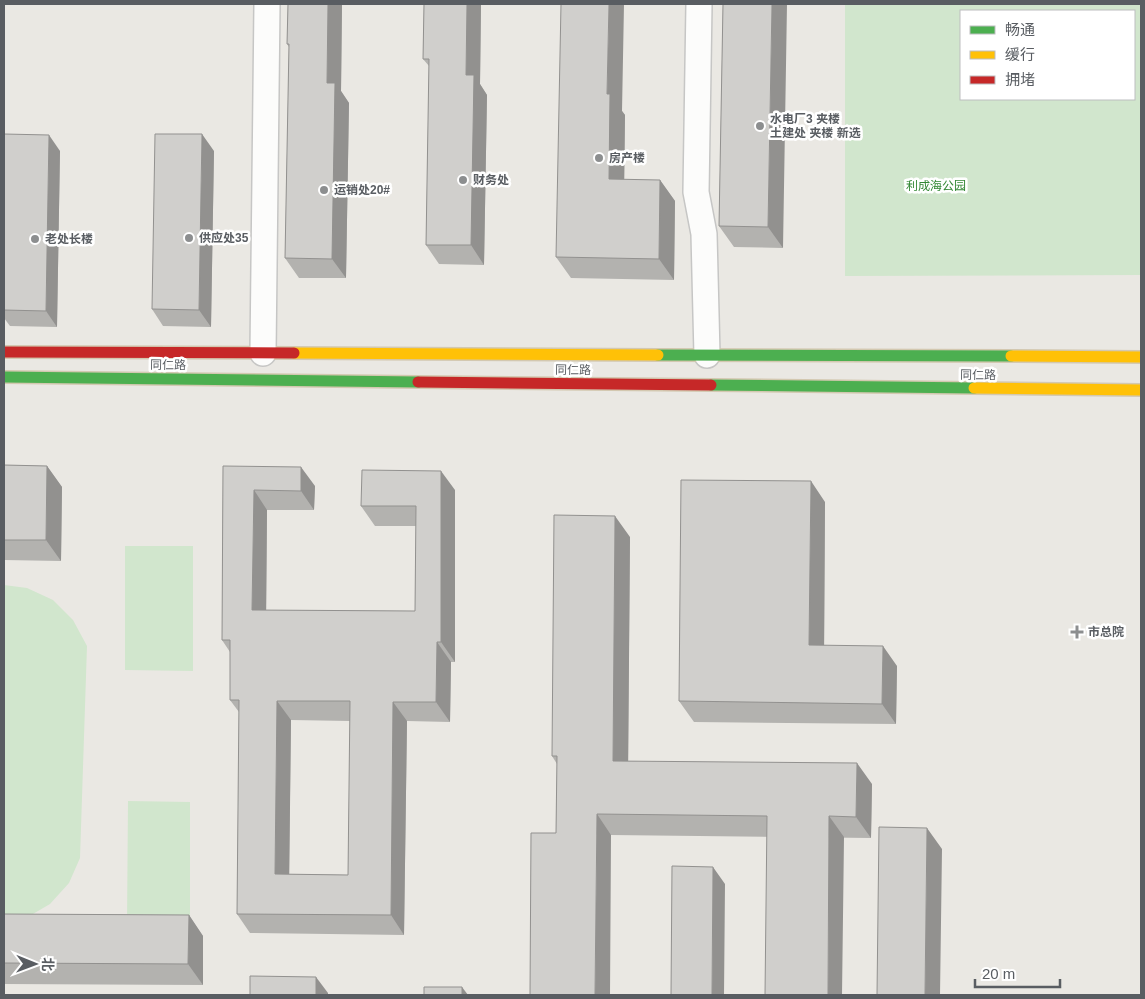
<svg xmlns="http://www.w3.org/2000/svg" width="1145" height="999" viewBox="0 0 1145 999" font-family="Helvetica,'Noto Sans SC',sans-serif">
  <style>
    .green { fill: #d1e6cd; fill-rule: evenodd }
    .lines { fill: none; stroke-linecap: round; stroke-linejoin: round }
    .street-casing { stroke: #c6c6c5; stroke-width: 28 }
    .fast-casing { stroke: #d3c8b0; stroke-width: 14 }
    .slow-casing { stroke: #d3c8b0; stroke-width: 14 }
    .jam-casing { stroke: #d3c8b0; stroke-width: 14 }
    .street { stroke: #fcfcfb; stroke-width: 25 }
    .fast { stroke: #4caf50; stroke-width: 11 }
    .slow { stroke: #ffc107; stroke-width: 11 }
    .jam { stroke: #c62828; stroke-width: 11 }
    .wall { fill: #b3b2af; fill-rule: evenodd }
    .shaded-wall { fill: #92918f }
    .building { fill: #d0cfcc; stroke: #92918f; fill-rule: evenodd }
    .poi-dot { fill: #8c8e8f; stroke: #fff; stroke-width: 2 }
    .labels { text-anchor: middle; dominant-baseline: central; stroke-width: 5; stroke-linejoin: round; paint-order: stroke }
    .poi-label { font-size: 12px; font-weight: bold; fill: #595d62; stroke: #fff; text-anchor: start }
    .park-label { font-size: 12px; fill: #328733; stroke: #fff }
    .street-label { font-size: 12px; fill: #595d62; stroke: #fff }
  </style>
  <rect width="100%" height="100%" fill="#eae8e3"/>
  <path class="green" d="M845,4l296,1v270l-296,1zM961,11h173v88h-173z
    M125,546h68v125l-68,-1z
    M4,585l23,3 26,12 20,20 14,26 -7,212 -11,25 -19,21 -24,14 -22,5z
    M128,801l62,1v122h-63z"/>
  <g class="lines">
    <defs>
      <path id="street" d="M699,4l-3,188 8,42 3,121
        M263,353l4,-349"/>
      <path id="fast" d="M658,355l353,1
        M4,377l414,5
        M711,385l263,3"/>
      <path id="slow" d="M294,353l364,2
        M1011,356l130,1
        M974,388l167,2"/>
      <path id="jam" d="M4,352l290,1
        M418,382l293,3"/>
    </defs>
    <use href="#street" class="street-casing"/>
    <use href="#fast" class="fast-casing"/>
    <use href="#slow" class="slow-casing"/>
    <use href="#jam" class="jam-casing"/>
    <use href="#street" class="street"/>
    <use href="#fast" class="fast"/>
    <use href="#slow" class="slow"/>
    <use href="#jam" class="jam"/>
  </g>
  <path class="wall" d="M288,4h54l-1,87 8,12 -3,175h-47l-14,-20 4,-211 -2,-3z
    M424,4h57l-1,80 7,11 -3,170 -45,-1 -13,-19 3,-179 -6,-7z
    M723,4l60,244 -49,-1 -15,-21z
    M622,111l3,4 -1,65h36l15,21 -1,79 -103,-2 -15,-21z
    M4,134l56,17 -3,176 -47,-1 -6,-8z
    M214,151l-3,176 -48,-1 -11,-17z
    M4,465l43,1 15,21 -1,74 -57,-1z
    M223,466l92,20 -1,24h-47l-1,100 149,1 1,-85h-41l-14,-20 94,-16v172h-4l-1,60 -43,-1 -3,214 -154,-2 -13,-19 2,-202 -9,-12v-48l-8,-12zM291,720l59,1 -2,154 -59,-1z
    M825,502l-1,143 73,21 -1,58 -202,-2 -15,-21z
    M630,537l-2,224 244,23 -1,54 -260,-3 -55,-2 1,-69 -5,-8z
    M4,914l185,1 14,21v49l-199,-1z"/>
  <path class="shaded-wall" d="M328,4h14l-1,87 8,12 -3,175 -14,-19 -5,-176z
    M467,4h14l-1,80 7,11 -3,170 -13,-20 -5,-170z
    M609,4h15l-2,107 3,4 -1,85 -15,-21 -2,-85z
    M772,4h15l-4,244 -15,-21z
    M202,134l12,17 -3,176 -12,-17z
    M49,135l11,16 -3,176 -11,-16z
    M660,180l15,21 -1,79 -15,-21z
    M47,466l15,21 -1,74 -15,-21z
    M301,467l14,19 -1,24 -13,-19z
    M441,471l14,19v172l-14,-20z
    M811,481l14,21 -1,163 -15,-20z
    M254,490l13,20 -1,119 -14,-19z
    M615,516l15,21 -2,245 -15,-21z
    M437,642l14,20 -1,60 -14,-20z
    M883,646l14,20 -1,58 -14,-20z
    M277,701l14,19 -2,174 -14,-20z
    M393,702l14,19 -3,214 -13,-20z
    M857,763l15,21 -1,54 -15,-21z
    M597,814l14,21 -1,160h-15z
    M829,816l15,21 -2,158h-14z
    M927,828l15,21 -2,146h-15z
    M713,867l12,17 -1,111h-12z
    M189,915l14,21v49l-15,-21z
    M316,977l12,16v2h-12z
    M462,987l6,8h-6z"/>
  <path class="building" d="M288,4h40l-1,79h8l-3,176 -47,-1 4,-214h-2z
    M424,4h43l-1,71h8l-3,170h-45l3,-186h-6z
    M561,4h48l-2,90h3l-1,85 51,1 -1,79 -103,-2z
    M723,4h49l-4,223 -49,-1z
    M4,134l45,1 -3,176 -42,-1z
    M155,134h47l-3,176 -47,-1z
    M4,465l43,1 -1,74h-42z
    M223,466l78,1v24l-47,-1 -2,120 163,1 1,-105h-55l1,-36 79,1v171h-4l-1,60h-43l-2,213 -154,-1 2,-214h-9v-60h-8zM277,701h73l-2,174 -73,-1z
    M681,480l130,1 -2,164 74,1 -1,58 -203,-3z
    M554,515l61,1 -2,245 244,2 -1,54 -27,-1 -1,179h-63l2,-179 -170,-2 -2,181h-65l1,-162h25l1,-77h-5z
    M879,827l48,1 -2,167h-48z
    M672,866l41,1 -1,128h-41z
    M4,914l185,1 -1,49 -184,-1z
    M250,976l66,1v18h-66z
    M424,987h38v8h-38z"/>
  <g class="poi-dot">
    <circle cx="760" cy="126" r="5"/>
    <circle cx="599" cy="158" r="5"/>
    <circle cx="463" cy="180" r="5"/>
    <circle cx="324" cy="190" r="5"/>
    <circle cx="189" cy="238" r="5"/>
    <circle cx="35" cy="239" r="5"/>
    <path d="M1074.5 624.5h5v5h5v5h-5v5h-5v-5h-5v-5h5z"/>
  </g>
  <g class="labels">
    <g class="poi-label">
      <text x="770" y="119">水电厂3 夹楼<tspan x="770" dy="14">土建处 夹楼 新选</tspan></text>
      <text x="609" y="158">房产楼</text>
      <text x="473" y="180">财务处</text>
      <text x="334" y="190">运销处20#</text>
      <text x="199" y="238">供应处35</text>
      <text x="45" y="239">老处长楼</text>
      <text x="1088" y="632">市总院</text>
    </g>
    <g class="park-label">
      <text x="936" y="186">利成海公园</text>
    </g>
    <g class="street-label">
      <text transform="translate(168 365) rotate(1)">同仁路</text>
      <text transform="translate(573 370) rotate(1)">同仁路</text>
      <text transform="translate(978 375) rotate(1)">同仁路</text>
    </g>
  </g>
  <rect width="1145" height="999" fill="none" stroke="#595d62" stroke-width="10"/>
  <rect x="960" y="10" width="175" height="90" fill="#ffffff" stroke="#bdbec0"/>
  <rect x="970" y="26" width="25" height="8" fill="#4caf50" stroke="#bdbec0"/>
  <text x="1005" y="35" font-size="15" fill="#595d62">畅通</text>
  <rect x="970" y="51" width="25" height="8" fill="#ffc107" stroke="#bdbec0"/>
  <text x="1005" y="60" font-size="15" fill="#595d62">缓行</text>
  <rect x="970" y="76" width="25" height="8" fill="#c62828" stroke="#bdbec0"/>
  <text x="1005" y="85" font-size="15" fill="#595d62">拥堵</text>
  <g transform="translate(35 964) rotate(91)" stroke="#ffffff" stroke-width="4" paint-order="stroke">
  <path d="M0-4L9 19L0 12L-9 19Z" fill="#595d62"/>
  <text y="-8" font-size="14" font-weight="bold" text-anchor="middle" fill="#595d62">北</text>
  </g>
  <path d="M975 979v8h85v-8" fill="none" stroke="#595d62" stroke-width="2.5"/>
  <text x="982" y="979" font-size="15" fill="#595d62" stroke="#ffffff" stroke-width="4" paint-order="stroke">20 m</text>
</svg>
